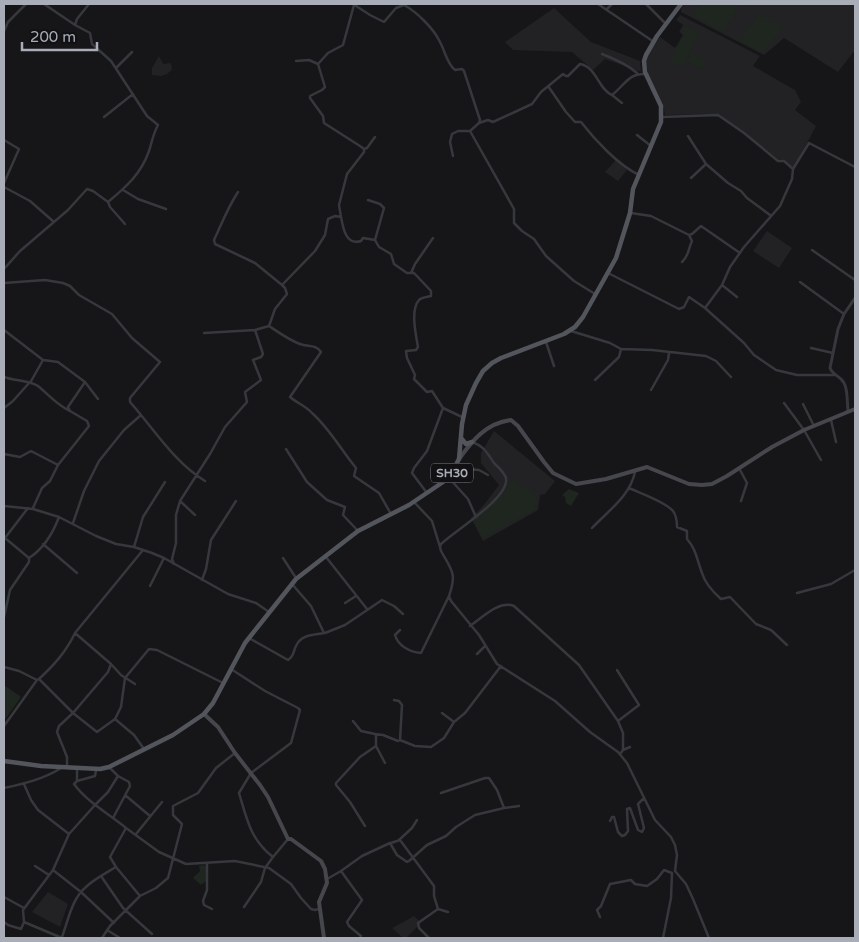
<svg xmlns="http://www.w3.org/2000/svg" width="859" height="942" viewBox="0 0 859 942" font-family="'Varela Round',sans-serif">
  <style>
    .built { fill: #222225 }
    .green { fill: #1e261f }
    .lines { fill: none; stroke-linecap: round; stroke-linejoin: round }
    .minor { stroke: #37383d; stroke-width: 2.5 }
    .tertiary { stroke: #37383d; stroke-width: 3 }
    .secondary { stroke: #45474d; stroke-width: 4 }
    .primary { stroke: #53555c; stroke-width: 4.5 }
    .labels { text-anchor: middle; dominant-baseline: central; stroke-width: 4; stroke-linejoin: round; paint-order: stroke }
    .shield { fill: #111113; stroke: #7b7e86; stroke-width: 1 }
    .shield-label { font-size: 12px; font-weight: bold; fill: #a8adb8 }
  </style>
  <rect width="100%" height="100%" fill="#161618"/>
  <path class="built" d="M684,4h171v46l-17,22 -54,-34 -20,17 -83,-43v-3z
    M554,8l37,34 49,19 1,11 -36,-13 -12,11 -21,-18 -59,-2 -8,-8z
    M680,15l80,41 -7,10 42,24 6,12 -6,8 21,16 -22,42 -10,-8 -6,-1 -60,-45 -53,1 -2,-10 -15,-31 -2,-12 3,-9 11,-16 15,11 8,-13 -4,-3 4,-7 -7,-5z
    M159,56l4,8 8,-1 1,7 -5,4 -6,2 -9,-1v-7z
    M616,160l11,10 -9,11 -13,-9z
    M767,231l25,17 -13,20 -26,-17z
    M494,431l61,50 -10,13 -5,1 -2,15 -55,31 -12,-23 12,-12 16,-21 -18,-22v-10z
    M48,892l20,12 -8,23 -28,-15z
    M414,916l7,7 -15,15h-3l-11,-10z"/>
  <path class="green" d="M700,4h39l-15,28 -31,-16z
    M759,14l23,13 -19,26 -24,-12z
    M686,26l13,7v1l-17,33 -12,-6 14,-27 -2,-2z
    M691,53l15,8 -4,8 -15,-8z
    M512,480l10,9 2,-2 13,10 -3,13 -51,28 -10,-17 14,-11z
    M569,489l10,4 -8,13 -5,-3 -1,-6 -3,-2z
    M4,685l17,12 -17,24z
    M203,865l5,2v13l-7,5 -8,-7 7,-7 -1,-5z"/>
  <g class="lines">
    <path class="minor" d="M44,4l31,21
      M353,4l17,11 14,7 12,-14 8,-3c13,7 30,24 36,37 5,9 7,22 15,28l7,-1 2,2 16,49 -1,3 -9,8 44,78v14l8,8 12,8 12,17 28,25 21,13
      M598,4l56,38
      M646,4l19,19
      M607,9l5,-5
      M4,31l4,-9 18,-18
      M602,54c13,5 25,10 35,19
      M296,61l13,-1 9,4
      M116,68l16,-16
      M548,86l18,26 9,10h6c14,18 37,43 58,53
      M612,95l10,8
      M104,117l29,-23
      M479,123l9,-3 5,2 39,-18 9,-12 22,-18 3,2h2l12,-12c17,3 18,25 32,31 13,-10 16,-22 34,-21
      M637,135l14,11
      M688,136l18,28 22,19 13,8 6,7 23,17
      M4,140l15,9 -15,34
      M364,149l3,-1 8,-11
      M453,156l-3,-14 2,-8 6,-3h12
      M793,169l16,-26 46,24
      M691,178l15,-14
      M4,187l26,14 24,21
      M123,190l15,9 28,10
      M238,192c-10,15 -16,31 -24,48l1,4 40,19 27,22
      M368,200l12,4 4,4 -9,32
      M108,202l2,5 15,17
      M631,213l20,3 38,19 3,6c-4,8 -3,15 -10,21
      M341,217c2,11 5,29 20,24l2,-3 12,2 4,7 12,7 3,10 13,9h7l17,18v5c-3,1 -9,1 -12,4 -9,10 -3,35 -1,47l-2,3 -10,1 1,7 8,17 -1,4 13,13 5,-1 11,17 19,9
      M689,235l3,-1 9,-8 39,27
      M812,250l43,30
      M4,269l16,-18 48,-41 19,-21 6,2 15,11c18,-15 33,-28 41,-51 3,-9 4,-17 9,-26l-11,-9 -36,-55 -19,-17 -2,-11 -15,-8 2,-6 12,-15
      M411,273l4,-9 18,-26
      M608,273l71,36 5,-2 5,-10 16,11 17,-23 8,-18 14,-20 36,-41 12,-27 1,-10 -9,-8h-6l-34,-28 -26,-18 -56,2
      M800,282l44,32
      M4,283l41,-3 18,3 7,3 9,9 33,19 20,24 28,24 -30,36v4c24,27 44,60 75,79
      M722,285l15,12
      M705,308l39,35 10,12 22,15 21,5h38
      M269,326c9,6 20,14 31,18 8,3 16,0 21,8l-31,45c7,6 16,9 22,16 18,16 29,37 44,55l-2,8 25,17 12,21
      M4,330l39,30 15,2 27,20 -17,25 2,4 17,10 2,5 -31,39 -8,16 -8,7 -9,20
      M571,331l39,12 11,6 31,1 54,6 10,5 15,16
      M204,333l51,-3
      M546,342l8,24
      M811,348l22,5
      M4,377c10,4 25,3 34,9 11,9 19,19 32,25
      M595,380l24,-23 2,-8
      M85,382l13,17
      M30,383l13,-23
      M651,390l17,-30 1,-7
      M784,403l20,27 17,30
      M803,404l11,22
      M4,408l9,-7 16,-18
      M831,420l5,22
      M472,442c12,4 15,11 22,21 4,4 10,9 12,15 4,20 -52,53 -65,66l-1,3 1,4c11,20 16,22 8,45l2,5 28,34 18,29 58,37 35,31 28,20 9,11 28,57 16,17 4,8 2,10 -2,16 11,13 7,15 16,39
      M286,449l21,33 20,18 18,7 -2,8 15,16
      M4,454l16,3 11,-6 27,14
      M739,468l8,15 -6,18
      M452,474l9,1 5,-6 13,1 9,5
      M449,478l19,21 8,18
      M629,488c11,5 37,14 44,23 3,4 4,11 4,16l10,4v8c9,10 10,21 15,34 3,10 11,19 19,26l9,-2 26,27 15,6 16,15
      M427,493l-15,-20 2,-5 13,-17 16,-43
      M180,501l15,14
      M414,502l18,19 8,26
      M4,506l29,3 26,8 37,19 20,8 18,3 18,6 12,5 64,36 28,9 13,9
      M28,508l-23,30 24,20
      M73,523l11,-32 15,-30 25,-31 17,-15
      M592,528c16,-17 38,-32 43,-56
      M43,544l34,29
      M134,547l9,-30 22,-35
      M326,557l41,52
      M283,558l13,20
      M174,564l-2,-5 4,-16v-28l4,-14 30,-47 15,-27 22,-25 -2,-10 16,-12 -8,-20 8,-3 2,-3 -8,-24 14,-4 6,-17 12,-15 -2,-6 -3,-3 33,-34 10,-16 3,-16 7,-3 6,1 -2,-12 8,-31 17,-22v-3l-4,-3 -36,-23 -1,-7 -13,-18v-2l12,-6 3,-3 -7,-23 10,-11 15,-8 11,-40
      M202,580l4,-11 5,-29 25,-39
      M150,586l14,-28
      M797,593l34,-9 24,-14
      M345,603l11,-7
      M4,617l6,-27 19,-28v-4c14,-9 24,-25 30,-41
      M470,626c12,-8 29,-26 44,-20l65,59 39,56 5,12v17l-3,4
      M400,630l-5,5c3,11 15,17 26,18l28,-57
      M75,633l36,31
      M325,633l20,-8 37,-25 12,6 9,8
      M249,638l39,22c6,-4 5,-8 8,-14 5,-12 18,-11 28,-13l-13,-27 -19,-22
      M477,654l8,-8
      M4,667l15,4 18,9 2,-1 34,34 -14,13 -2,6 10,25v10
      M231,669l34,22 33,17 2,2 -9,33 -40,30 -12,20c8,26 11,46 34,64l-8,11 -4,14 -17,25
      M617,670l22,35 -21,16
      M125,678l24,-29 8,1 66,33
      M125,678l-4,29 -6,12 19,16 10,14
      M39,679c15,-14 27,-27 36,-46l68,-83
      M394,700l5,1 3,4 -2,35
      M442,713l12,9
      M115,719l-18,13 -24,-19 35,-41 3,-8 10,11 14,9
      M353,721l8,10 14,3
      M4,726l33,-46
      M623,750l7,-3
      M385,763l-9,-17v-11l-1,-1 8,1 15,6 2,-1 15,6 16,1 13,-9 10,-16 11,-9 36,-47
      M77,768v13l-3,3c13,18 35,30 52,44l-16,29 6,10 24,29
      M77,781l18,-5 1,-6
      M24,784l7,16 7,10 31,24
      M4,788c19,-4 40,-9 57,-20
      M441,793l44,-15h4l8,12 7,18
      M125,795l25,21
      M113,818l17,-32 -1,-4 -11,-6
      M610,821l2,-4h2l4,15 4,4 3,-1 3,-4 -1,-22 3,-1 8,22 4,2 2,-4 -6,-24 6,-6
      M365,826l-15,-24 -14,-17v-2l24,-26 16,-11
      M126,828l33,24 27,12 49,-3 34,7 22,16 10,14 10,11 4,1 4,-1
      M136,834l26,-32
      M399,840l13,-12 5,-8
      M391,843l9,-3 34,46v10l4,13
      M273,857l15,-18
      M207,863v27l-4,11 1,4 8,4
      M35,866l14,9
      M53,870l28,22 33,31
      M341,871l21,29 -15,22 2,4 12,10 -1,2
      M101,876l22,32 29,26
      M327,879l14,-8 21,-15 28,-13 7,12 10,7 2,-1 18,-16 19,-9 10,-9 19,-12 29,-7 15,-2
      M4,897l20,11
      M438,909l10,3
      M600,917l-3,-7 4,-4 9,-22 21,-4 4,4 12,2 10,-7 7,-9 8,3 -1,25 -8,40
      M4,922l4,3 13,4 3,-7
      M107,930l13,8
      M62,937c6,-16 10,-39 24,-50 8,-8 20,-14 30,-20
      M62,938l-38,-16 -1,-12 30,-40 16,-36 26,-29 13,-13 10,-16 -9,-9
      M102,938l8,-12 30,-30 16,-8 12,-10 14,-54 -9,-9v-9l25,-13 18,-25 19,-15
      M429,938l-10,-10 -1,-5 20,-14"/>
    <path class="tertiary" d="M848,411c-1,-8 0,-22 -4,-28 -3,-7 -11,-7 -14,-15l8,-39 6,-15 11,-16"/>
    <path class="secondary" d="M459,459c13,-18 27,-36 52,-39l7,6 26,36 9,11 23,11 30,-5 41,-12 42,17 13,1 10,-1 15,-8 45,-29 32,-17 51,-21
      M204,714l14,13 17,26 25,32 8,12 20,42h3l30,22 4,8 2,14 -8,19 5,36"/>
    <path class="primary" d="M461,438l5,6 6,-2
      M4,761l37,5 59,3 9,-2 64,-32 31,-21 9,-11 32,-60 51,-64 62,-48 51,-26 40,-27 10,-19 3,-35 4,-19 10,-22 7,-12 9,-8 9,-5 63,-24 11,-7 8,-10 33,-59 14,-45 3,-24 28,-67v-16l-16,-34 -1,-11 2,-6 11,-19 24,-32"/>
  </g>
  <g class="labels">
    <rect class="shield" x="431" y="463.5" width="42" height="19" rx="4"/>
    <g class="shield-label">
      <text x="452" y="473">SH30</text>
    </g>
  </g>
  <rect width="859" height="942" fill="none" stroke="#a8adb8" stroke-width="10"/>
  <path d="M22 42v8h75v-8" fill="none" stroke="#a8adb8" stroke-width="2.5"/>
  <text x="30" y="42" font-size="15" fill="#a8adb8" stroke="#111113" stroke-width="4" paint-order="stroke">200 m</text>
</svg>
